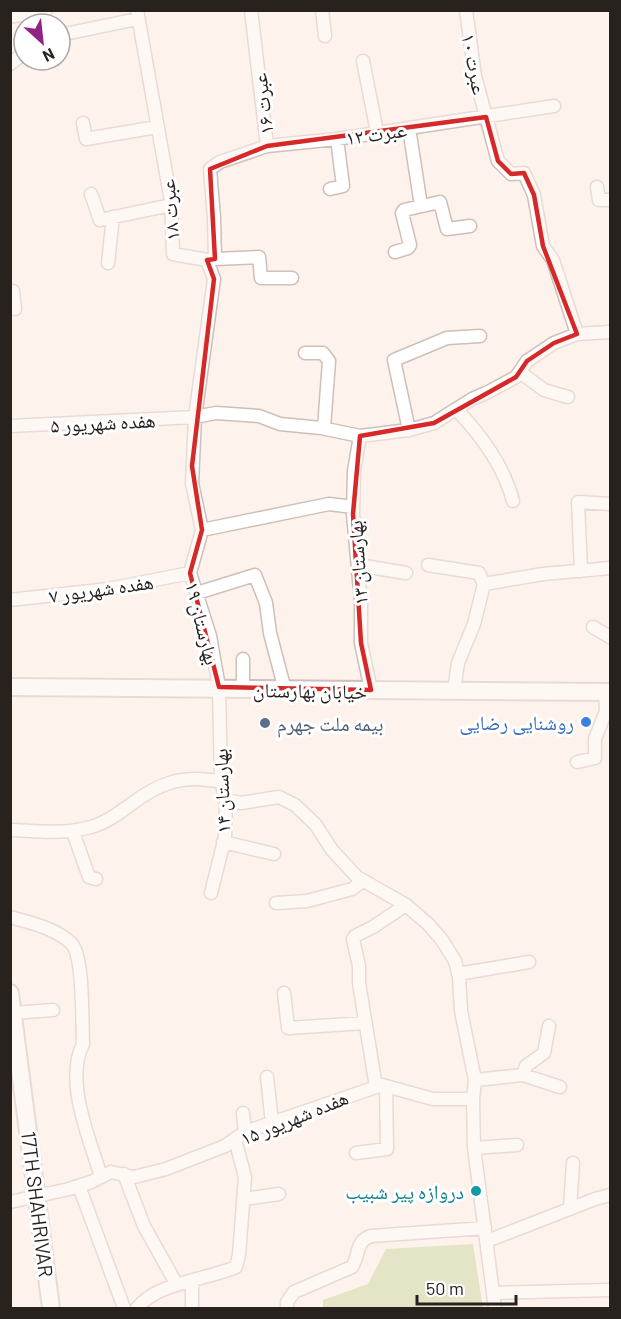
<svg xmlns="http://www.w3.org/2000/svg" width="621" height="1319" viewBox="0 0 621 1319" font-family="Barlow,'Noto Naskh Arabic',sans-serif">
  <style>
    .green { fill: #c5d398 }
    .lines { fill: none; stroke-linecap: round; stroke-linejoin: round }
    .minor-casing { stroke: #cebfb8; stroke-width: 15 }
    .tertiary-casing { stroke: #cebfb8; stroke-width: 18 }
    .secondary-casing { stroke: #cebfb8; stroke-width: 20 }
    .minor { stroke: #fff; stroke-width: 12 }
    .tertiary { stroke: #fff; stroke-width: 15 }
    .secondary { stroke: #fff; stroke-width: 16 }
    .marked { fill: none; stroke: #d62828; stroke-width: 4.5; stroke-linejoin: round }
    .shop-dot { fill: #3f7fe0; stroke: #fff; stroke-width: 2 }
    .service-dot { fill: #5c6f8a; stroke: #fff; stroke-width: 2 }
    .culture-dot { fill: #0f9aa8; stroke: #fff; stroke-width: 2 }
    .labels { text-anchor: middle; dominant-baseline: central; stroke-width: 6; stroke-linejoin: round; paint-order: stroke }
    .street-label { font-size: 20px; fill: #28221f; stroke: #fff }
    .shop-label { font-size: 20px; fill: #366cbe; stroke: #fff; text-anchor: end }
    .service-label { font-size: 20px; fill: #4e5e75; stroke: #fff; text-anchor: start }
    .culture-label { font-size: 20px; fill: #0d838f; stroke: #fff; text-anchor: end }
  </style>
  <rect width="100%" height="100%" fill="#fef2ec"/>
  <path class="green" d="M473,1244l10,64h-160v-8l45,-16 18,-35z"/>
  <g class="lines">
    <defs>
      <path id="minor" d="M137,10l34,191 2,53 34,6 7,19 -19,138 -3,66 10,47 -12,43 20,63 9,51 2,95 5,18 -1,37 -14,56
        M322,10l3,26
        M466,10l9,66 23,85 13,13 13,-1 10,22 9,51 10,14 24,74
        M36,12l3,12
        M60,35l77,-16
        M363,61l14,71
        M10,64l14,-11
        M83,123l3,16 71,-12
        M409,128l12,78
        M267,146l70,-7 217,-33
        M597,187l2,13h11
        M330,189l13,-3 -6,-47
        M91,194l9,26 71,-15
        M395,252l13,-4 2,-3 -8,-32 2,-3 36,-8 7,27 23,-3
        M215,259l44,-2 2,21h31
        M207,260l8,-1 -1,-41 -4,-49 10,-7 47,-16 -16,-136
        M108,263l5,-46
        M10,291h3l2,18
        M305,353h18l6,8 -5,67
        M520,372l24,18 24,7
        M456,409c25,26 48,57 57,92
        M10,426l185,-9 21,-4 43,3 21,8 41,4 39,8 49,-6 25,-7 38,-24 14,-6 30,-16 11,-16 27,-18 23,-9 33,-2
        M409,430l-15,-70 53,-22 33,-2
        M360,436l-6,35 -1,43 8,88v41l10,47
        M202,530l127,-26 24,3
        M358,565l48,8
        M428,565l51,8 5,11
        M581,571l-3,-69 32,2
        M484,584l59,-10 67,-6
        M197,593l58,-18 11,28 4,30 15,57
        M10,600l98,-11 82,-16
        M593,627l17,10
        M243,659v30
        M454,691l4,-28 16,-39 10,-40
        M577,762l18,-4v-19l11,-28 -1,-19
        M10,830c29,1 57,5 84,-4 13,-4 25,-13 36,-21 30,-23 54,-31 91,-23
        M73,832l16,45 7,2
        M223,842l51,12
        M276,903l31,-2 45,-12 11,-8
        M10,917c21,6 45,11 61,26 13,11 11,81 12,101 -19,38 7,95 18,133
        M458,974l71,-12
        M284,993l4,35 77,-5
        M13,1013l40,-3
        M523,1075l3,-9 18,-13 5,-27
        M267,1077l5,46
        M475,1080l48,-5 37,12
        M376,1087l-17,-104v-17l-6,-27 2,-3 18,-9 33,-22
        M473,1099l1,49 21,160
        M243,1113l2,19
        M474,1148l43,-3
        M356,1153l31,-4 -1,-63
        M124,1174l20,52 33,59
        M79,1186l45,122
        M244,1199l35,-5
        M10,1202l59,-13 22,-7 20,-10 23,5 32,-8 59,-23 20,-14 137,-47 51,14h40l2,-19 -14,-69 -2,-34 -4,-16 -13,-21 -14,-16 -22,-19 -49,-28 -25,-27 -17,-26 -20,-19 -16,-8 -38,6 -15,-3
        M570,1208l3,-45
        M487,1241l108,-42 15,-4
        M192,1281v27
        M493,1293l117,-3
        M137,1308c21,-26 69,-28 99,-41l3,-12 6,-78 -10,-38
        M287,1308v-6l7,-10 58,-25c8,-12 3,-26 19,-31l114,-8"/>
      <path id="tertiary" d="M10,15l34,-5"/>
      <path id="secondary" d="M10,687l600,5
        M10,993l41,315"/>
    </defs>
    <use href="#minor" class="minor-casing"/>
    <use href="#tertiary" class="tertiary-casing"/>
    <use href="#secondary" class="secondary-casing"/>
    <use href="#minor" class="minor"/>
    <use href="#tertiary" class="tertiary"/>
    <use href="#secondary" class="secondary"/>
  </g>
  <path d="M0 0H621V1319H0ZM486,117l12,44 13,13 13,-1 10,22 9,51 34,88 -23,9 -27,18 -11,16 -82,46 -74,13 -7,78 8,129 10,47 -152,-3 -29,-114 12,-43 -10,-64 22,-187 -7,-19 8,-1 -5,-90 57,-23z" fill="#fef2ec" fill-opacity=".55" fill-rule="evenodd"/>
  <path class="marked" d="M486,117l12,44 13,13 13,-1 10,22 9,51 34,88 -23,9 -27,18 -11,16 -82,46 -74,13 -7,78 8,129 10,47 -152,-3 -29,-114 12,-43 -10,-64 22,-187 -7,-19 8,-1 -5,-90 57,-23z"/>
  <circle class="shop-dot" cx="586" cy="722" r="6"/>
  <circle class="service-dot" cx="265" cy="723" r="6"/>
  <circle class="culture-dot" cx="476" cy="1191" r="6"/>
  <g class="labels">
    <g class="street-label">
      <text transform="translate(475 64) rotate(79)">عبرت ۱۰</text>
      <text transform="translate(262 104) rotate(-97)">عبرت ۱۶</text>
      <text transform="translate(376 133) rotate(-8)">عبرت ۱۲</text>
      <text transform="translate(169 210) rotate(-95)">عبرت ۱۸</text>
      <text transform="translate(103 422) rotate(-3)">هفده شهریور ۵</text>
      <text transform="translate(357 563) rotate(-94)">بهارستان ۱۳</text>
      <text transform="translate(101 588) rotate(-8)">هفده شهریور ۷</text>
      <text transform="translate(203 623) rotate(76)">بهارستان ۱۹</text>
      <text transform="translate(310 690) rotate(1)">خیابان بهارستان</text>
      <text transform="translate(221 791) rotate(-92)">بهارستان ۱۴</text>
      <text transform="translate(294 1117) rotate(-22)">هفده شهریور ۱۵</text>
      <text transform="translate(38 1204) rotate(83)">17TH SHAHRIVAR</text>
    </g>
    <g class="shop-label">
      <text x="574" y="722">روشنایی رضایی</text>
    </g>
    <g class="service-label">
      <text x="277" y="723">بیمه ملت جهرم</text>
    </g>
    <g class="culture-label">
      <text x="464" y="1191">دروازه پیر شبیب</text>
    </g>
  </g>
  <rect width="621" height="1319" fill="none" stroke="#28221f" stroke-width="24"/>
  <g transform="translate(42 42) rotate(153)"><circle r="28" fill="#ffffff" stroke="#a9a7a5" stroke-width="1.5"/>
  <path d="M0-4.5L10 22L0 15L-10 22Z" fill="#912284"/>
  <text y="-9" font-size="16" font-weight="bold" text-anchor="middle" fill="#28221f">N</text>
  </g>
  <path d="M417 1295v9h99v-9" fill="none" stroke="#28221f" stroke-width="3"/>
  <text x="426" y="1295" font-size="18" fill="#28221f" stroke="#ffffff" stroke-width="4.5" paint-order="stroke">50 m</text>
</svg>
